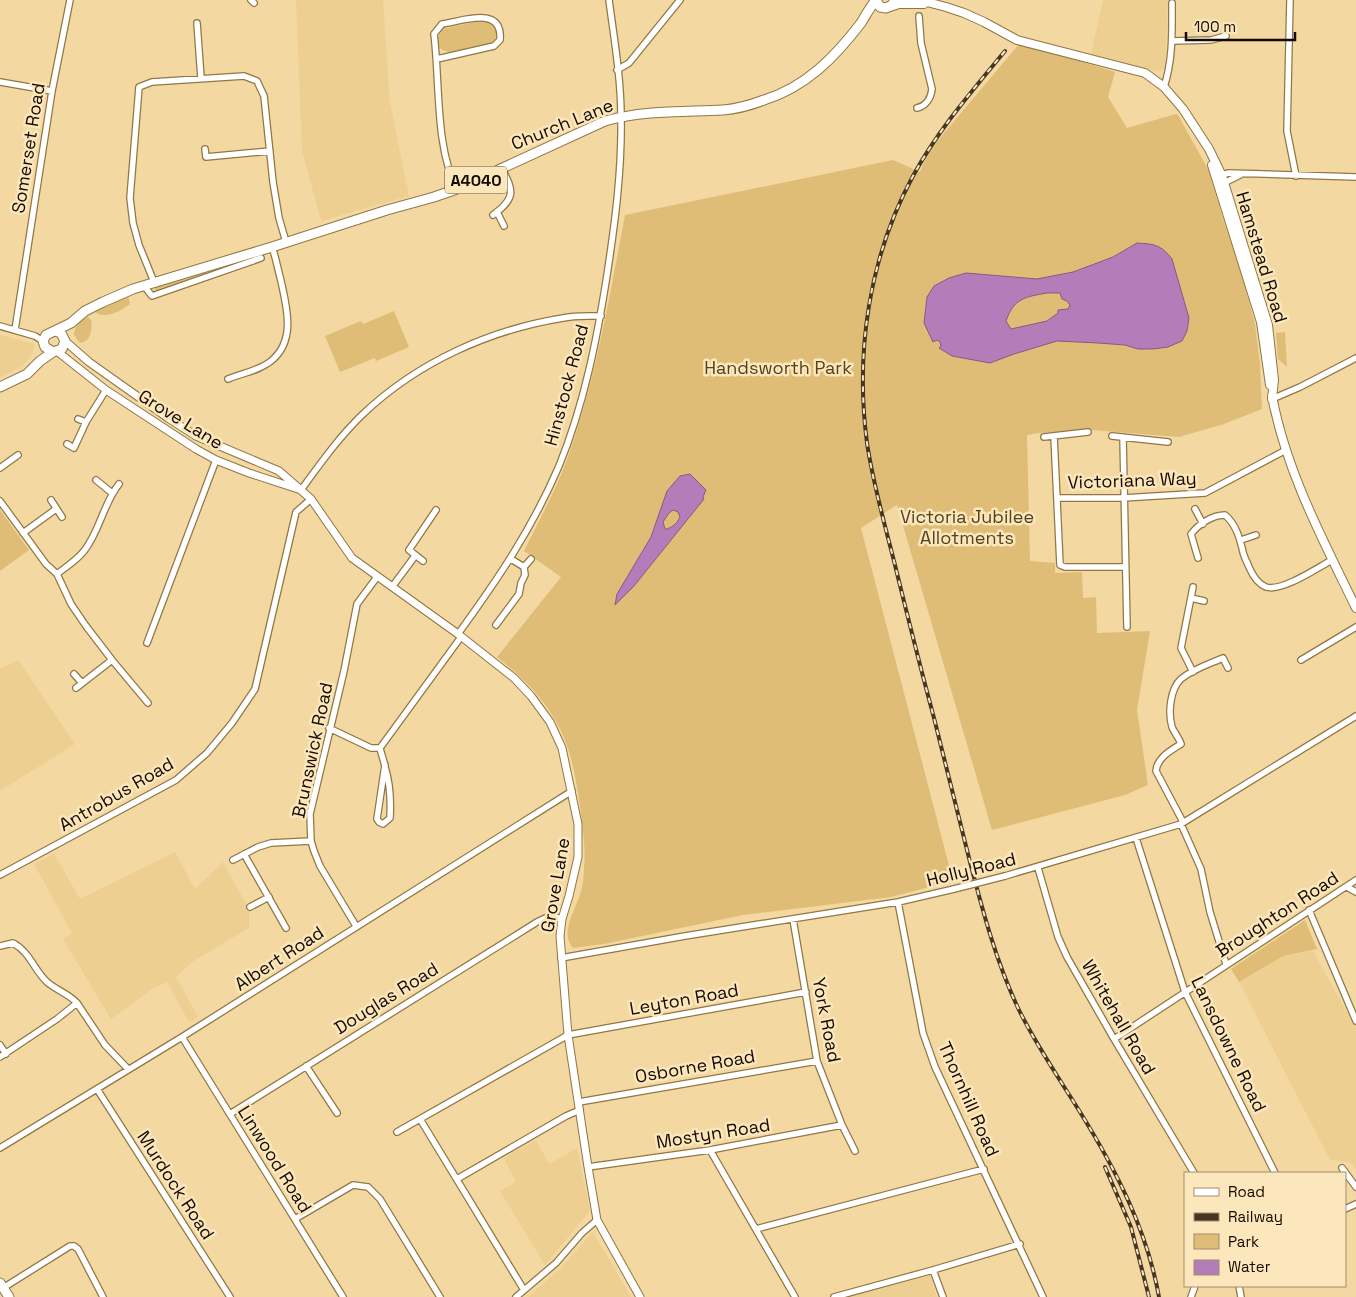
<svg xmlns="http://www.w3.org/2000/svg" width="1356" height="1297" viewBox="0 0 1356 1297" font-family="'Space Grotesk',sans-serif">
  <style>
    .built { fill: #eecf92 }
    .green { fill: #e0bd77 }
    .water { fill: #b47dba; stroke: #845a82; fill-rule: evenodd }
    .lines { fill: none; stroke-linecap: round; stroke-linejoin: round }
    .minor-casing { stroke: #907744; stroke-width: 8 }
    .tertiary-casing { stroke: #907744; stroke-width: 9 }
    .secondary-casing { stroke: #907744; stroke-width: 10 }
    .primary-casing { stroke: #907744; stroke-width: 11 }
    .minor { stroke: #fff; stroke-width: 5.5 }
    .tertiary { stroke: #fff; stroke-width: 7 }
    .secondary { stroke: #fff; stroke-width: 8 }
    .primary { stroke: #fff; stroke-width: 9 }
    .rail-casing { stroke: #453724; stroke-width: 4 }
    .rail { stroke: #fce6bb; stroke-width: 2; stroke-dasharray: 5.5; stroke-linecap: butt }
    .minor-bridge-casing { stroke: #907744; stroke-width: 8; stroke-linecap: butt }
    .minor-bridge { stroke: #fff; stroke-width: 5.5 }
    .labels { text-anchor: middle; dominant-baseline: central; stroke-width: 5; stroke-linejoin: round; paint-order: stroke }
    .shield { fill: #fce6bb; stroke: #5a4c38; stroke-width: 1 }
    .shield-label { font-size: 16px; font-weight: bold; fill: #140a00 }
    .street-label { font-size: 18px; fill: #140a00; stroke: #fce6bb }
    .park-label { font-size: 18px; fill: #534220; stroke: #fce6bb }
  </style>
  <rect width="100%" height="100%" fill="#f3d8a2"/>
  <path class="built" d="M296,0h87l7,103 19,93 -88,25 -19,-70z
    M1103,0h65l-3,69 -7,2 -67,-17z
    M0,335l35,9 -3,11 -10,11 -22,12z
    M18,660l57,84 -75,47v-122z
    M175,852l20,37 28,-27 26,47v19l-57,34 -16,15 22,40 -9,5 -22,-40 -15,7 -41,30 -48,-80 9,-6 -38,-69 20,-10 26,45z
    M1313,951l43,78v141l-6,-8 -20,-2 -91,-178 44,-26z
    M536,1140l13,24 28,-16 13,63 -45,54 -45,-74 16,-9 -12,-24z
    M593,1232l38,65h-103l32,-28z
    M930,1275l7,22h-89z"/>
  <path class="green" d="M485,20l8,3 4,9 -2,8 -2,3c-14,3 -44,16 -54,4l-1,-10 4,-8z
    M1020,43l95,29 -7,25 19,31 49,-14 2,1 31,56 14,48 16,45 16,60 5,40 2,45 -38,15 -45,13 -87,-7 -53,3 -12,2 3,126 25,2v10l27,-1 1,26 13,-1 1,36 53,-2 -13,79 11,75 -23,10 -133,35 -95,-325 -36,23 92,353 -62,16 -148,18 -139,29 -31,4c-14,-15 3,-39 7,-54 3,-8 4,-18 4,-26 2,-18 -1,-36 -3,-54 -4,-29 -8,-59 -21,-85 -14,-29 -38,-52 -63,-72l64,-80 -37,-26c14,-29 30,-57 41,-86 30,-80 44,-166 60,-250l268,-55 27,12 9,-21z
    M250,257l1,2 -3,1 -92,31 -3,-5z
    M128,296l2,8c-9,7 -25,16 -35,8z
    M394,311l15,36 -33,14 -1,-3 -35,14 -15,-36 36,-15 2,3z
    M88,317l3,3c2,9 -1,23 -11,23l-6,-8c1,-9 5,-16 14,-18z
    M1285,332l2,35 -9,-8 -2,-26z
    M0,510l29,40 -29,21z
    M1305,920l12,29 -34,7 -44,26 -8,-13z"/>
  <path class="water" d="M1137,243c18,1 24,2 35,16l17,59 -2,13 -5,10 -14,6 -15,2h-15l-13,-4 -27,-2 -41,-2 -43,13 -24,9 -38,-7 -13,-8 2,-2 -1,-4 -3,-2 -4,2 -9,-19 3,-26 7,-11 15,-8 17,-5 71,6 36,-7 40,-15zM1047,293h13l2,6 5,2 3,4 -2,4 -10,1v3l-11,8 -36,8 -5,-8c8,-23 19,-24 41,-28z
    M690,474l16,16 -3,7 1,2 -70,87 -19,19 2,-11 34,-57 16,-46 13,-15zM673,510l5,2 2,5c-3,6 -6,9 -13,12h-2l-2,-7 6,-9z"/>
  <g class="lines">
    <defs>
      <path id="minor" d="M251,0l3,3
        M1290,0l-3,131 9,45
        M197,23l4,55
        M1172,41l39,-1 15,-4
        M437,59l57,-13 6,-6c3,-35 -37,-19 -58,-16l-8,10c6,47 1,114 23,155
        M617,70l12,-7 51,-63
        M0,82l52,9
        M1164,87c9,-27 8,-55 8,-84
        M917,108c9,-2 14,-10 15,-19l-11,-46 -2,-27
        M205,149l1,8 64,-6
        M1219,177l2,-2 8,-2 127,4
        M1222,184l18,-9
        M497,212l7,14
        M493,215c23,-17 21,-24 8,-48
        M154,282l-15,-37 -6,-22 -3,-25 9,-111 13,-5 92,-6 13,5 7,15 9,86 6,36 7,24
        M144,286l8,10 109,-38
        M0,326l35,10 8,5
        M15,330l37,-239 18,-91
        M228,379c14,-6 31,-8 43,-18 25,-20 16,-53 10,-80 -3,-11 -5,-23 -9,-34
        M1272,399l28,-12 56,-29
        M78,419l8,3
        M1054,436l6,129 5,2h60
        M1112,436l56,6
        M1044,437l44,-5
        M1123,437l4,190
        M67,444l7,4 12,-26 20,-32
        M0,468l18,-13
        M96,480l16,13
        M301,490c19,-26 38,-53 62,-76 55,-52 126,-84 200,-96 12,-3 25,-2 38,-2
        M1057,498h66l82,-5 81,-43
        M51,500l11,17
        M0,501l46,63 11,10 14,30 15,22 26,34 36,43
        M1195,509l8,15
        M23,533l33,-24
        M1241,540l15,-5
        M1198,558l-7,-24c8,-10 21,-19 34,-19 11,9 15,24 18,37 1,5 4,10 6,15 3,7 9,17 17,20 16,5 51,-19 66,-27
        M511,559l13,8
        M423,561l-14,-11 27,-40
        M57,574c9,-7 20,-14 27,-23 16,-20 19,-47 35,-67
        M392,587l23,-31
        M1191,598l13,3
        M496,625l23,-31 2,-11 4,-8 -1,-8 7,-8
        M458,634c40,-55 74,-105 101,-168 25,-61 38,-127 48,-191 8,-52 15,-105 14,-158 0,-39 -7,-79 -12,-117
        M147,643l69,-183
        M1301,660l55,-33
        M1193,672l-12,-24 12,-61
        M74,674l8,9
        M76,688l36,-28
        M329,728l42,20h9
        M380,748c1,6 4,12 5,19 5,16 6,34 5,51l-7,6 -4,-2 -2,-3 8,-54
        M380,748l81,-111
        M1183,822l-27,-51c1,-13 15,-21 25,-27 -2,-6 -7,-12 -9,-17 -4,-14 -2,-38 9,-48 12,-10 28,-15 42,-21l5,10
        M1181,824l20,45 9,43 16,52
        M1136,838l49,154 90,181
        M244,854l42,74
        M233,860l25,-13 13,-4 40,-2
        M1038,868l20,69 9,20 47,82 80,134
        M0,875l176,-95 31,-27 25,-30 23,-34 41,-177 15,-13
        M1005,876l176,-52 175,-108
        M1347,887l9,5
        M898,902l25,131 12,34 108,230
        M250,907l19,-10
        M1309,910l47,111
        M793,919l24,142 25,64 13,26
        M356,926l-36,-60 -6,-15 -3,-10 -1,-27 34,-143 13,-67 20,-27
        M0,946l13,-3c17,9 21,27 34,39 9,8 22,12 30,21l28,42 23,24
        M561,958l124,-22 213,-34 56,-13
        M182,1037l161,260
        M1114,1039l242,-159
        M0,1045l6,9
        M0,1057l57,-38 20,-16
        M306,1066l31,47
        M97,1089l133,208
        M579,1102l238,-41
        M230,1114l307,-192 13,-6 12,3
        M420,1119l104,171
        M397,1132l171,-97 238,-43
        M0,1148l182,-111 390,-246
        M710,1150l85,147
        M588,1167l122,-17 132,-25
        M1342,1168l14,19
        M457,1179l109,-63 14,-6
        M1345,1209l11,-5
        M295,1219l58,-34 15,2 12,12 60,98
        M756,1229l228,-60
        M933,1270l10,27
        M1239,1286l2,11
        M3,1288l67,-42h4l4,3 25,48
        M516,1297l40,-34 26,-30 15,-13
        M834,1297l99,-27 87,-26
        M1191,1297l4,-11"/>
      <path id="tertiary" d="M65,341l24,21 79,56 28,18 83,35 32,28 41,59 106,76 56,44 17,18 19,26 12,26 16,76v33l-9,39 -7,23 -2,17 8,99 20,132 9,53 43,77
        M58,352l48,38 90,59 20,11 33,13 49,16"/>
      <path id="secondary" d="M919,0l27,7 18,6 20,9 33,18 128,33 19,14 19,22 26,40 13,27 46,149 6,55 -2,19
        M890,7l9,-3h25
        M1212,165l49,157 9,63
        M1272,396c14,75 51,144 84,212"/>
      <path id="primary" d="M876,0l4,7 6,1 6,-3 3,-5
        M55,331l6,2 4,8 -3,8 -9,3 -8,-5 -2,-6 3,-6 25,-12 14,-12 18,-9 30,-13 139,-42 115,-37 47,-13 23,-8 148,-68c39,-11 79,-9 118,-11 14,-1 28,-5 41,-10 42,-13 71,-43 97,-77 5,-8 9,-16 15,-23
        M0,387l27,-13 13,-13 13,-9
        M0,1283l9,14"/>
    </defs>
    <use href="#minor" class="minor-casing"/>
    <use href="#tertiary" class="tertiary-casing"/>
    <use href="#secondary" class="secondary-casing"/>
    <use href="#primary" class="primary-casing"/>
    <use href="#minor" class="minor"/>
    <use href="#tertiary" class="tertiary"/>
    <use href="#secondary" class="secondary"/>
    <use href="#primary" class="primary"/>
    <defs>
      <path id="rail" d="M1005,51c-33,40 -67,79 -92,125 -44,81 -58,176 -46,267 6,40 17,79 27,118 13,53 26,105 40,157 12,48 24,96 36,144 13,50 26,99 48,146 18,37 41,70 62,104 36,58 67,118 79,185
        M1105,1167l26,60 18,70"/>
    </defs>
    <use href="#rail" class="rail-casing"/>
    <use href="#rail" class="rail"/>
    <defs>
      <path id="minor-bridge" d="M954,889l51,-13"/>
    </defs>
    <use href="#minor-bridge" class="minor-bridge-casing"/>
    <use href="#minor-bridge" class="minor-bridge"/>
  </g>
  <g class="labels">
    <rect class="shield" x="445" y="166.5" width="62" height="27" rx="4"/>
    <g class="shield-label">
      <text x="476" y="180">A4040</text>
    </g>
    <g class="street-label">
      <text transform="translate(562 124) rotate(-22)">Church Lane</text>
      <text transform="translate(28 148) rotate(-81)">Somerset Road</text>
      <text transform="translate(1262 257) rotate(73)">Hamstead Road</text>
      <text transform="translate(566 385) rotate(-75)">Hinstock Road</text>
      <text transform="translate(181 419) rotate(32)">Grove Lane</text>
      <text transform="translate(1132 480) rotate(-2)">Victoriana Way</text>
      <text transform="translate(312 750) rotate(-78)">Brunswick Road</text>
      <text transform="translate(116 794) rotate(-30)">Antrobus Road</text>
      <text transform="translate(971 869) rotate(-14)">Holly Road</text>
      <text transform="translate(555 885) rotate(-80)">Grove Lane</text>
      <text transform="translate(1277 914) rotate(-33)">Broughton Road</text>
      <text transform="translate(279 958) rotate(-33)">Albert Road</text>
      <text transform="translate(386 998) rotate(-32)">Douglas Road</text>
      <text transform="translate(684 999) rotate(-10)">Leyton Road</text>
      <text transform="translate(1119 1017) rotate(60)">Whitehall Road</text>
      <text transform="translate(827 1020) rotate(79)">York Road</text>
      <text transform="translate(1229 1044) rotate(64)">Lansdowne Road</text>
      <text transform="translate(695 1066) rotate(-10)">Osborne Road</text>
      <text transform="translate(969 1099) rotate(66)">Thornhill Road</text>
      <text transform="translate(713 1133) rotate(-9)">Mostyn Road</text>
      <text transform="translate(275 1159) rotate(58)">Linwood Road</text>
      <text transform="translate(176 1185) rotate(57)">Murdock Road</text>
    </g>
    <g class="park-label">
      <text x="778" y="367">Handsworth Park</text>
      <text x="967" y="516">Victoria Jubilee<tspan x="967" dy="21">Allotments</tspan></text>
    </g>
  </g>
  <rect x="1184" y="1172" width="162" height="115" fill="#fce6bb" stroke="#9f8e70"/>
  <rect x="1194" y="1188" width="25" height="8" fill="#ffffff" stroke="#9f8e70"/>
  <text x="1228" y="1197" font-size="15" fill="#140a00">Road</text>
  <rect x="1194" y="1213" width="25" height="8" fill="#453724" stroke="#9f8e70"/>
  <text x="1228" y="1222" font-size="15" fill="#140a00">Railway</text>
  <rect x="1194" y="1234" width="25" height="15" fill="#e0bd77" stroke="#9f8e70"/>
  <text x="1228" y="1247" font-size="15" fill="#140a00">Park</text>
  <rect x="1194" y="1260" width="25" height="15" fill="#b47dba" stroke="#9f8e70"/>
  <text x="1228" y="1272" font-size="15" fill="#140a00">Water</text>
  <path d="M1186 32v8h109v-8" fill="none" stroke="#140a00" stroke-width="2.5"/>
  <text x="1194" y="32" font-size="15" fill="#140a00" stroke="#fce6bb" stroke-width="4" paint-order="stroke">100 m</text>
</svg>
